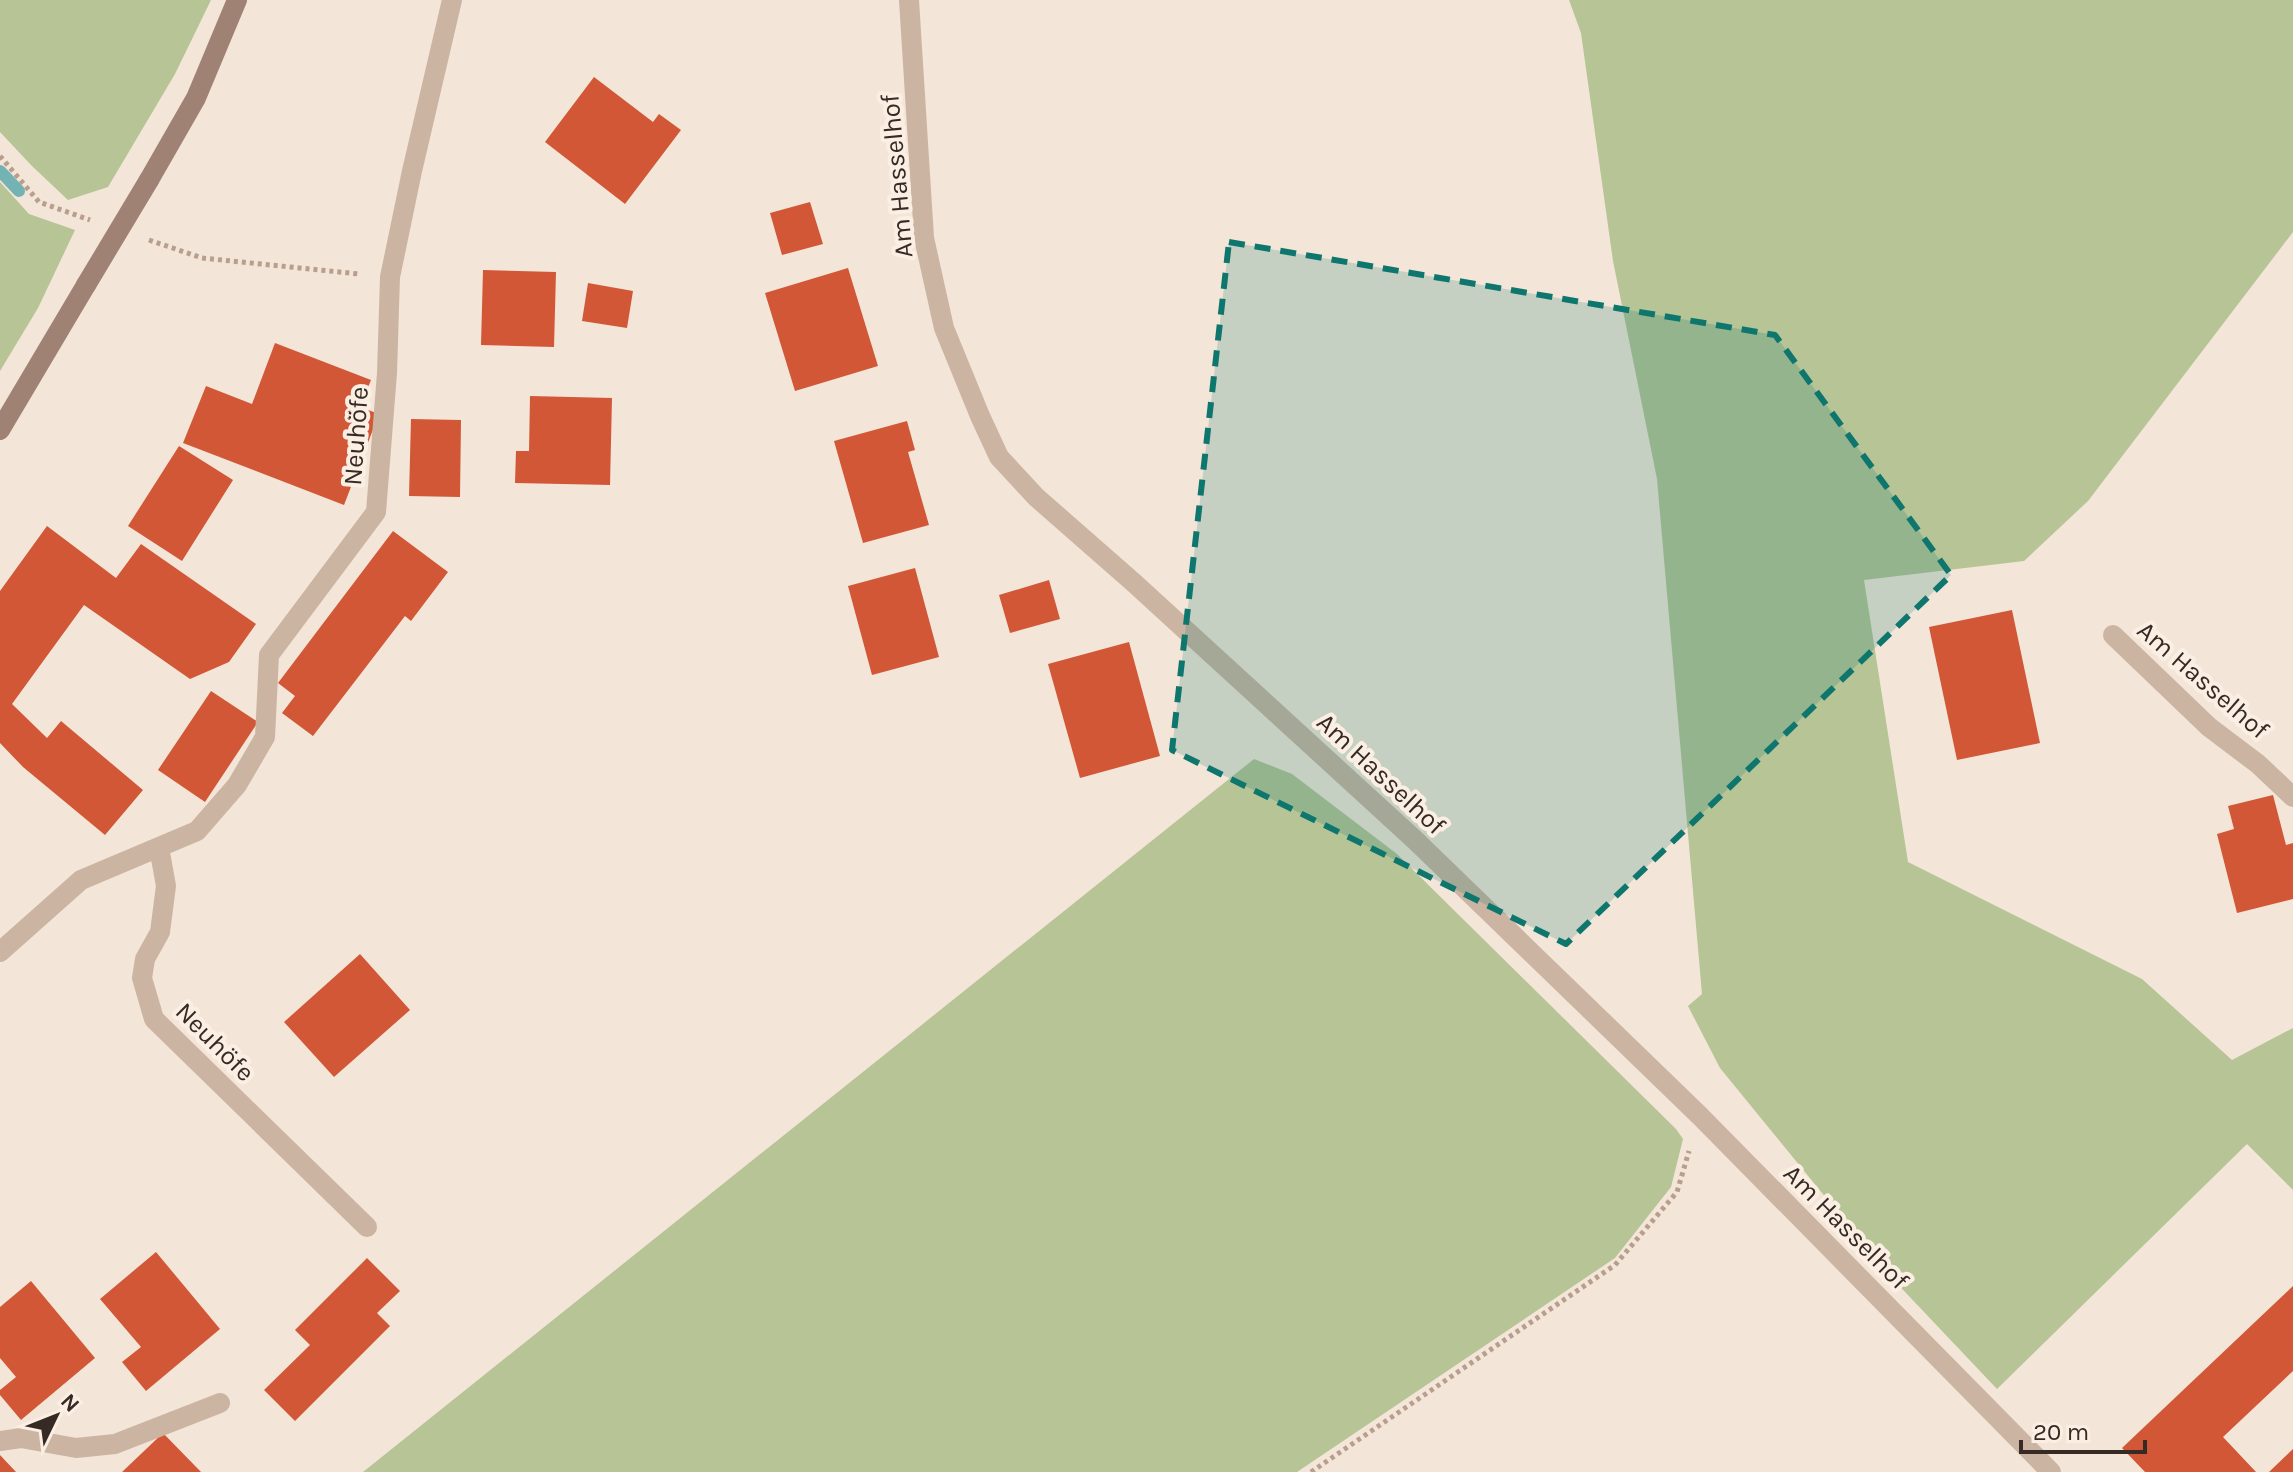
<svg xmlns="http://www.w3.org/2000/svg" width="2293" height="1472" viewBox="0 0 2293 1472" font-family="Karla,sans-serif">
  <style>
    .green { fill: #b6c496 }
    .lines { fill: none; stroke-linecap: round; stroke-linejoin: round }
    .stream { stroke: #74b3b3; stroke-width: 12 }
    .building { fill: #d15737 }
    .path { stroke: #b89e8d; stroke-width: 5; stroke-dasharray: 4 4; stroke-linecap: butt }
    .street { stroke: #ccb4a2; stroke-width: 20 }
    .secondary { stroke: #a08274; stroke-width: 20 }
    .secondary-bridge { stroke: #a08274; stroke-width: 20 }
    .marked { fill: #0f766e; fill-opacity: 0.2; stroke: #0f766e; stroke-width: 6; stroke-dasharray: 16 10; stroke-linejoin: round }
    .labels { text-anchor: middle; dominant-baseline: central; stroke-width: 8; stroke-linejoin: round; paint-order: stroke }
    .street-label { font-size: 26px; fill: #362a25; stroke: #fbefe4 }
  </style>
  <rect width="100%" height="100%" fill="#f3e5d7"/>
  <path class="green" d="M0,0h211l-36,74 -67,113 -40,13 -36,-34 -32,-34z
    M1569,0h724v232l-205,269 -64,60 -160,19 44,282 234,117 90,81 61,-32v162l-46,-46 -250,245 -108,-114 -169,-207 -32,-62 14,-12 -45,-515 -44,-218 -32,-228z
    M0,182l29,32 46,16 -37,78 -38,63z
    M1254,759l38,15 105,80 279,275 7,10 -12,48 -56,71 -318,214h-934z"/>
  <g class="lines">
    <path class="stream" d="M0,171l19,20"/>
  </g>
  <path class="building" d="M594,77l59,45 6,-8 22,16 -56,74 -80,-62z
    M810,202l13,42 -41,11 -12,-42z
    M848,268l30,98 -83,25 -30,-98z
    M483,270l73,2 -2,75 -73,-2z
    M588,283l45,8 -6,37 -45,-7z
    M275,343l96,37 -11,27 19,7 -35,91 -161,-62 23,-57 46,18z
    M530,396l82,2 -2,87 -95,-2 1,-32h13z
    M411,419l50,1 -1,77 -51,-1z
    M907,421l8,29 -7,2 21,73 -66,18 -29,-102z
    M179,446l54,34 -51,81 -54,-35z
    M47,526l69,52 25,-34 115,80 -27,38 -39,17 -106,-74 -72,99 35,34 14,-17 82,69 -38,45 -82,-68 -23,-24v-152z
    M393,531l55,41 -37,49 -6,-5 -92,120 -31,-23 13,-17 -17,-13z
    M915,568l24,89 -67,18 -24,-89z
    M1049,580l11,39 -50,14 -11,-38z
    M2012,610l28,133 -83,17 -28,-133z
    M1129,642l31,114 -80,22 -32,-114z
    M211,691l47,31 -53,80 -47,-32z
    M2273,795l13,50 7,-2v56l-56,14 -20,-79 17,-5 -6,-23z
    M360,954l50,56 -76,67 -50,-55z
    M156,1252l64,77 -74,62 -24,-29 19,-15 -41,-48z
    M367,1258l33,33 -23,22 13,13 -95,95 -31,-31 46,-45 -15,-15z
    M31,1281l64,77 -74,62 -21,-25v-5l16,-13 -16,-19v-51z
    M2293,1286v85l-70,66 33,35h-111l-23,-24z
    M163,1433l38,39h-79z
    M2293,1449v23h-24z
    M0,1455l16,17h-16z"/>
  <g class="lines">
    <path class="path" d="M0,156l39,46 51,18
      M149,240l53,18 157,16
      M1311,1472l304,-207 62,-73 12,-41"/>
    <path class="street" d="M909,0l15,238 20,90 36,88 19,41 37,40 97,85 282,258 285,276 351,356
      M2113,635l96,92 49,37 35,33
      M159,847l7,39 -6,46 -15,27 -3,19 12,41 213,208
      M0,952l81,-72 116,-49 40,-46 28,-48 4,-82 107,-143 11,-139 3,-96 22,-106 40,-171
      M0,1441l21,-3 55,10 39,-4 105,-41"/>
    <path class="secondary" d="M149,180l47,-82 41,-98
      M0,430l86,-145"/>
    <path class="secondary-bridge" d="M86,285l63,-105"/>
  </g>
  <path class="marked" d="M1229,242l546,93 176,240 -385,369 -394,-194z"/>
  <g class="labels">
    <g class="street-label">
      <text transform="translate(897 176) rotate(-95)">Am Hasselhof</text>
      <text transform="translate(356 436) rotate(-86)">Neuhöfe</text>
      <text transform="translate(2203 680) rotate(41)">Am Hasselhof</text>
      <text transform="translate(1381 774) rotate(43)">Am Hasselhof</text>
      <text transform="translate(215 1042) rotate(45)">Neuhöfe</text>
      <text transform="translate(1846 1227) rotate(45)">Am Hasselhof</text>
    </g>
  </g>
  <g transform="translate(56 1416) rotate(47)" stroke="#fbefe4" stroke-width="6" paint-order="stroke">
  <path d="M0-6L14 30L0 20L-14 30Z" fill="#362a25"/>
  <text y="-12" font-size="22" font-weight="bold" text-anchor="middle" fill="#362a25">N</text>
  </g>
  <path d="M2021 1440v12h124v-12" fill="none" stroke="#362a25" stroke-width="4"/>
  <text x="2033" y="1440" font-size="24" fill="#362a25" stroke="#fbefe4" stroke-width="6" paint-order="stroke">20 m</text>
</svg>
